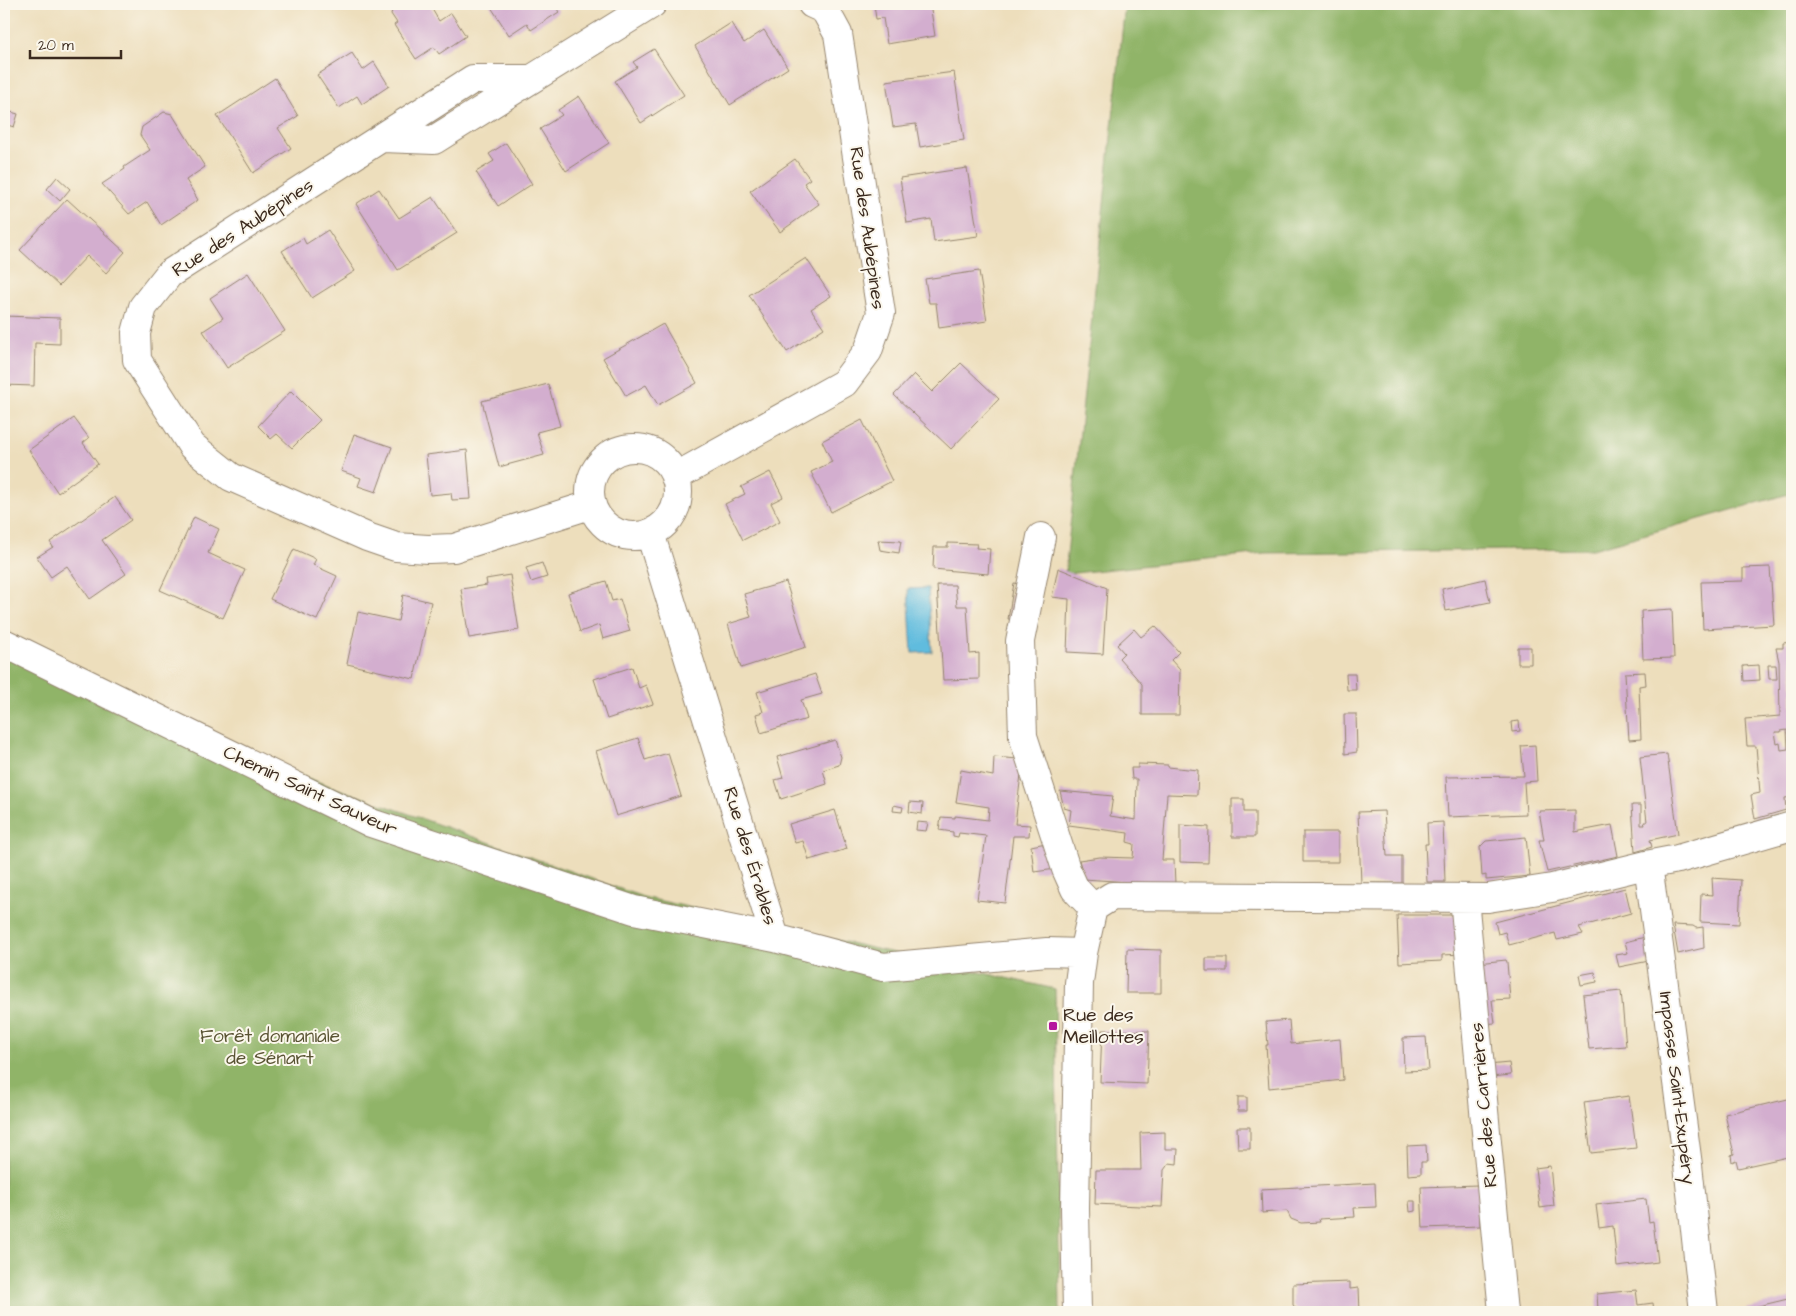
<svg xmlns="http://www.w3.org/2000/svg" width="1796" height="1316" viewBox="0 0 1796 1316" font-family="'Architects Daughter',sans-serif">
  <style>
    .forest { fill: #90b468; stroke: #666f43 }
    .water { fill: #60bcde; stroke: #4e737e }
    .building { fill: #d3aecf; fill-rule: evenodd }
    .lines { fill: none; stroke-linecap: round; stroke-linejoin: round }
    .minor-casing { stroke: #94846d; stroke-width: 30 }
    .minor { stroke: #fff; stroke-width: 28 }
    .poi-dot { fill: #b5179e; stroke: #fbf7ec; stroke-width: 2 }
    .labels { text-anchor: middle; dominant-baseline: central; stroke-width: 4; stroke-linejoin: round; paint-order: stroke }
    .street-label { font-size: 19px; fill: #3b2a1e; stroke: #fbf7ec }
    .poi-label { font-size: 19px; fill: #3b2a1e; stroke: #fbf7ec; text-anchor: start }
    .park-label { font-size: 19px; fill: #5a5434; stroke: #fbf7ec }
  </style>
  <rect width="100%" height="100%" fill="#fbf7ec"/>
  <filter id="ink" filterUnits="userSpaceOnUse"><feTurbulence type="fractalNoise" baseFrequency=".02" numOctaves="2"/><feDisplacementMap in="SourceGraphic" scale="10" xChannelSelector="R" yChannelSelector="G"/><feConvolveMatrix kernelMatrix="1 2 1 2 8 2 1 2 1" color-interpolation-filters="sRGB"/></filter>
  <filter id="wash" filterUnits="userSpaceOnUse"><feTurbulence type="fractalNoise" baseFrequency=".0096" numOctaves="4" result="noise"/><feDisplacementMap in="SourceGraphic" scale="20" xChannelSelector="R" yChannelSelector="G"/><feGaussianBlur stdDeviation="1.12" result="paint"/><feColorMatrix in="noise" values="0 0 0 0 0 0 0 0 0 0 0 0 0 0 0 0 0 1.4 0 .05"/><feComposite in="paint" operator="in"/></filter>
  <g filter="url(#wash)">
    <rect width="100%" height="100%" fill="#eddebc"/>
    <path class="forest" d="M1125,4h667v489l-199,56 -329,4 -199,21z
      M4,652l100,54 539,191 412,92 5,323h-1056z"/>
    <path class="water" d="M928,588l4,64 -20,1 -4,-64z"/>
    <g id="blocks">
      <path class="building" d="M394,4h28l2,2 5,-2 10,17 12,-8 15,23 -27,18 -5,-7 -18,12 -22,-34 3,-2 -6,-9z
        M489,4h65l5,8 -28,18 -4,-7 -18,12z
        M874,4h56l5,32 -48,8 -4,-26 -7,1z
        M731,23l13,20 20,-13 24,38 -58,37 -35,-59z
        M654,49l30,46 -43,28 -26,-42 22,-14 -4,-5z
        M352,53l11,17 11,-8 15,24 -27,18 -5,-8 -18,12 -22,-33z
        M954,72l10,68 -44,7 -4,-23 -23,3 -7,-46z
        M275,78l23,38 -20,12 13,20 -38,25 -36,-57z
        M579,96l30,47 -43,28 -26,-42 22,-14 -4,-5z
        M4,110l14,4 -4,13 -10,-3z
        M164,112l8,2 33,53 -19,13 12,20 -37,25 -14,-23 -18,12 -27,-30 23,-15 -1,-2 26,-17 -10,-15 2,-8z
        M506,143l26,41 -34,22 -22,-34 18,-11 -5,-7z
        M795,159l15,20 -6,4 15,21 -39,28 -30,-41z
        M967,168l11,68 -44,6 -3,-23 -24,4 -7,-45z
        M57,177l13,12 -10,12 -13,-12z
        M379,189l20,29 34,-21 24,36 -59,37 -42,-66z
        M67,199l58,53 -19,21 -19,-17 -28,30 -39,-36z
        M328,230l27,41 -43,27 -30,-47 21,-13 3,6z
        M806,258l25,38 -20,13 13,19 -37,24 -38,-57z
        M979,271l8,50 -48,7 -3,-25h-7l-4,-24z
        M248,273l37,58 -58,37 -24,-37 20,-13 -13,-20z
        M4,316l56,2v26l-25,-1 -1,43 -30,-1z
        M663,324l34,59 -39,22 -12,-20 -20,11 -23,-38z
        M961,363l38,36 -48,50 -57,-54 20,-21 18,18z
        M548,384l12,42 -23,6 7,23 -45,12 -17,-66z
        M291,391l29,29 -28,28 -15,-14 -6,5 -13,-13z
        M74,418l15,20 -6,5 15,21 -40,29 -29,-43z
        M862,420l30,61 -61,31 -20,-40 21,-10 -10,-21z
        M354,434l38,13 -16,45 -18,-6 3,-8 -20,-7z
        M467,450l4,49 -19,1 -1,-7 -21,2 -4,-40z
        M770,472l13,25 -12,6 9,18 -37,19 -18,-36 20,-10 -4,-7z
        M115,497l16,23 -29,20 24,34 -36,25 -23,-33 -16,11 -14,-20 16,-10 -3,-5z
        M194,517l25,12 -11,24 37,17 -22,48 -63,-28z
        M878,540l23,1 -2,12 -19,-3z
        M948,543l29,1 -1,4 14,1 -2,25 -55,-5 1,-22h14z
        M294,549l22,10 -3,6 24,11 -20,44 -47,-21z
        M542,563l5,14 -16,5 -5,-14z
        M1770,567l4,58 -71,4 -2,-47 42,-1v-13z
        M1058,568l49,20 -4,66 -36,-2 2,-53 -17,-2z
        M510,575l9,55 -50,8 -8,-49 26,-4 -1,-6z
        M1485,579l5,23 -44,9 -4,-22z
        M606,581l6,20 8,-2 10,32 -27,8 -4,-14 -19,7 -12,-39z
        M786,582l20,65 -65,21 -13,-44 23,-7 -7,-23z
        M1014,583l8,1 -6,36 -8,-1z
        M937,585h18l2,21h10l3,48 9,-1v26l-36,1z
        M403,595l28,7 -17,77 -67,-15 11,-52 40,9z
        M1672,609l2,49 -31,1 -2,-48z
        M1155,626l24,26 -8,8 9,10 -1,45h-37v-31l-23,-26 5,-5 -7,-8 17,-16 7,8z
        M1792,642v155l-7,1 1,12 -31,9 -4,-24 9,-2 -4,-47h-9l-2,-27 35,-3 -1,-54 -3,-14h7v-5zM1787,730l1,19 -7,1 -1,-7 -3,1 -2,-12h6v-1z
        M1518,647h13v17h-13z
        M1759,665l1,15 -16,1 -1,-15z
        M1768,665h8l1,14h-8z
        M632,667l7,21 7,-3 7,19 -46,15 -13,-40z
        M1645,672l1,13 -7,1 2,53 -12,1 -4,-67z
        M815,674l7,20 -21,6 6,19 -46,14 -5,-19 7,-2 -6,-20z
        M1346,674h9l1,16h-9z
        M1344,714h12l1,38 -12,2z
        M1519,721l1,10 -8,1 -1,-10z
        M638,738l7,22 23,-7 13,43 -65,20 -20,-65z
        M835,740l6,17 -2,8 -16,5 4,14 -46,15 -6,-19 8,-2 -6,-21z
        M1535,745l2,36 -13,1 2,32 -78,3 -2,-40 78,-1 -3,-30z
        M1667,754l11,80 -28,6 2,7 -17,5 -3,-47h9v20h4l-1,-3h3l-7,-65z
        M994,757l24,2 3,15 -6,50 15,1 -1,11h-16l-8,67 -28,-3 9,-64 -27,-3 -1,4 -5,-1v-4l-14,-2 2,-13 14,1v-2l33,4 1,-13 -33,-5 5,-32 32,6z
        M1138,764l30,1v2l30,3 -1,25 -30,-1 -5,66h12l1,24 -43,1 -4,-3 -44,-3 -5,-19 21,-3 33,1 1,-14 -7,-2 1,-9 -59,-8 2,-15 -7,-2 -4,-17 53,5 -3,20 26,4 1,-41h-5l-1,-11h7z
        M1232,799h12v13h11v25h-23z
        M910,802l13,1 -1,11 -13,-2z
        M894,805l9,2 -1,5 -9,-1z
        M835,810l12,39 -38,11 -6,-19 -8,2 -6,-19z
        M1575,810v22l37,-7 6,31 -71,16 -8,-32h5l-5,-29z
        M1384,811l3,45h15v27h-41l-3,-71z
        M917,822l11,1 -2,8 -10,-1z
        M1443,822l2,60h-18l-2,-38h3l-1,-21z
        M1180,825l29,2 -1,36 -28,-1z
        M1303,832h35v30h-35z
        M1526,837l4,39 -44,4v-5l-4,1 -2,-29 6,-6z
        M1051,842l5,27 -22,3 -3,-26z
        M1712,878l29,2 -2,44 -39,-2 1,-28 12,1z
        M1625,888l6,25 -52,14 4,7 -26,6 -2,-7 -46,12 -4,-13 -7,2 -3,-12z
        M1397,915h63l4,39 -22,1v6l-43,2z
        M1673,925l20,1 3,2 7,-1 1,21 -26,6z
        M1649,936l5,24 -35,7 -3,-12 12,-2 -3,-11z
        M1127,949l34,1v43h-35z
        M1206,958h21v13h-21z
        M1506,960l1,2 3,37 -18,1 3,23 -11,1 -6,-61z
        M1595,972l2,10 -16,3 -2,-10z
        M1621,991l5,55 -37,3 -6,-54z
        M1289,1020l2,24 49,-5 3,41 -74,8 -3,-43h2l-2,-23z
        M1102,1030l47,1 -2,53 -47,-2z
        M1426,1037l3,33 -25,1 -1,-33z
        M1509,1063l2,12 -21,2 -2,-12z
        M1629,1096l7,52 -45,5 -7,-51z
        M1238,1097h9v14h-9z
        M1792,1098v58l-54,12 -2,-8 -4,2 -1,-7 3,-1 -9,-40z
        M1237,1127h13v22h-12z
        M1165,1132v17h13l-1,15 -8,-1 -5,7 -2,37 -67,-3 1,-34h45l-1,-37z
        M1426,1145l1,17h-6v12l-13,1 -1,-29z
        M1550,1166l4,40 -14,2 -5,-40z
        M1375,1183l1,24 -22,1 1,9 -36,2 1,3 -19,1 -10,-4 -4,-8 -25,2 -1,-24z
        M1478,1185l2,41 -57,2 -2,-41z
        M1646,1199l3,23 4,-1 5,41 -41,5 -4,-41 -14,2 -3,-23z
        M1409,1201h6v10l-5,1z
        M1350,1282v7l9,-1 1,24h-61l-6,-7v-21z
        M1636,1290l2,15 15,-2 1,9h-49l-1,-3 -6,1 -1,-16z
        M1792,1298v14h-45l-1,-3z"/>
    </g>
  </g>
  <g filter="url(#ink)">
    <use href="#blocks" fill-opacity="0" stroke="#94846d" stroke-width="1"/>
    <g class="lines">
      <defs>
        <path id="minor" d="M531,79h-58l-304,195 -26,33 -7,26 1,27 55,86 39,31 136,60 29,10 32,2 26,-1 136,-43
          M383,138l51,2 218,-136
          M590 492a44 44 0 1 1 88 0a44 44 0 1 1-88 0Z
          M675,477l169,-94 24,-32 13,-38 -43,-279 -13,-24 -13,-6
          M650,533l125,405 108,29 164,-15 36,1
          M1041,537l-21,104 3,95 43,133 9,20 18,19
          M4,643l367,180 263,87 141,28
          M1646,865l4,14 38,286 16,147
          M1464,898l39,414
          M1093,908l19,-12 376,2 64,-10 94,-23 32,-6 114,-33
          M1077,1312l-2,-103 4,-226 4,-30 10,-45"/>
      </defs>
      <use href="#minor" class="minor-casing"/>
      <use href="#minor" class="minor"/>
    </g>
  </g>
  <rect class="poi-dot" x="1048" y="1021" width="10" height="10" rx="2.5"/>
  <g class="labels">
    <g class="street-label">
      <text transform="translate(243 228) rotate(-33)">Rue des Aubépines</text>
      <text transform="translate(867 228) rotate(82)">Rue des Aubépines</text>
      <text transform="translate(310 791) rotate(25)">Chemin Saint Sauveur</text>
      <text transform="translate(750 856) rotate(73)">Rue des Érables</text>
      <text transform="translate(1677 1088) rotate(83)">Impasse Saint-Exupéry</text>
      <text transform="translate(1484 1105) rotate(-95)">Rue des Carrières</text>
    </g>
    <g class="poi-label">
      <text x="1063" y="1015">Rue des<tspan x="1063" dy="22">Meillottes</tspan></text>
    </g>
    <g class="park-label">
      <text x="270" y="1036">Forêt domaniale<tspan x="270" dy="22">de Sénart</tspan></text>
    </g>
  </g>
  <rect width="1796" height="1316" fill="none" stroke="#fbf7ec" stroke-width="20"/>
  <path d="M30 50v8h91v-8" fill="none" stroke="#3b2a1e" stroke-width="2.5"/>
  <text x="38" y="50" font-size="15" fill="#3b2a1e" stroke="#fbf7ec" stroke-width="4" paint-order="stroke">20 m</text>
</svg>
